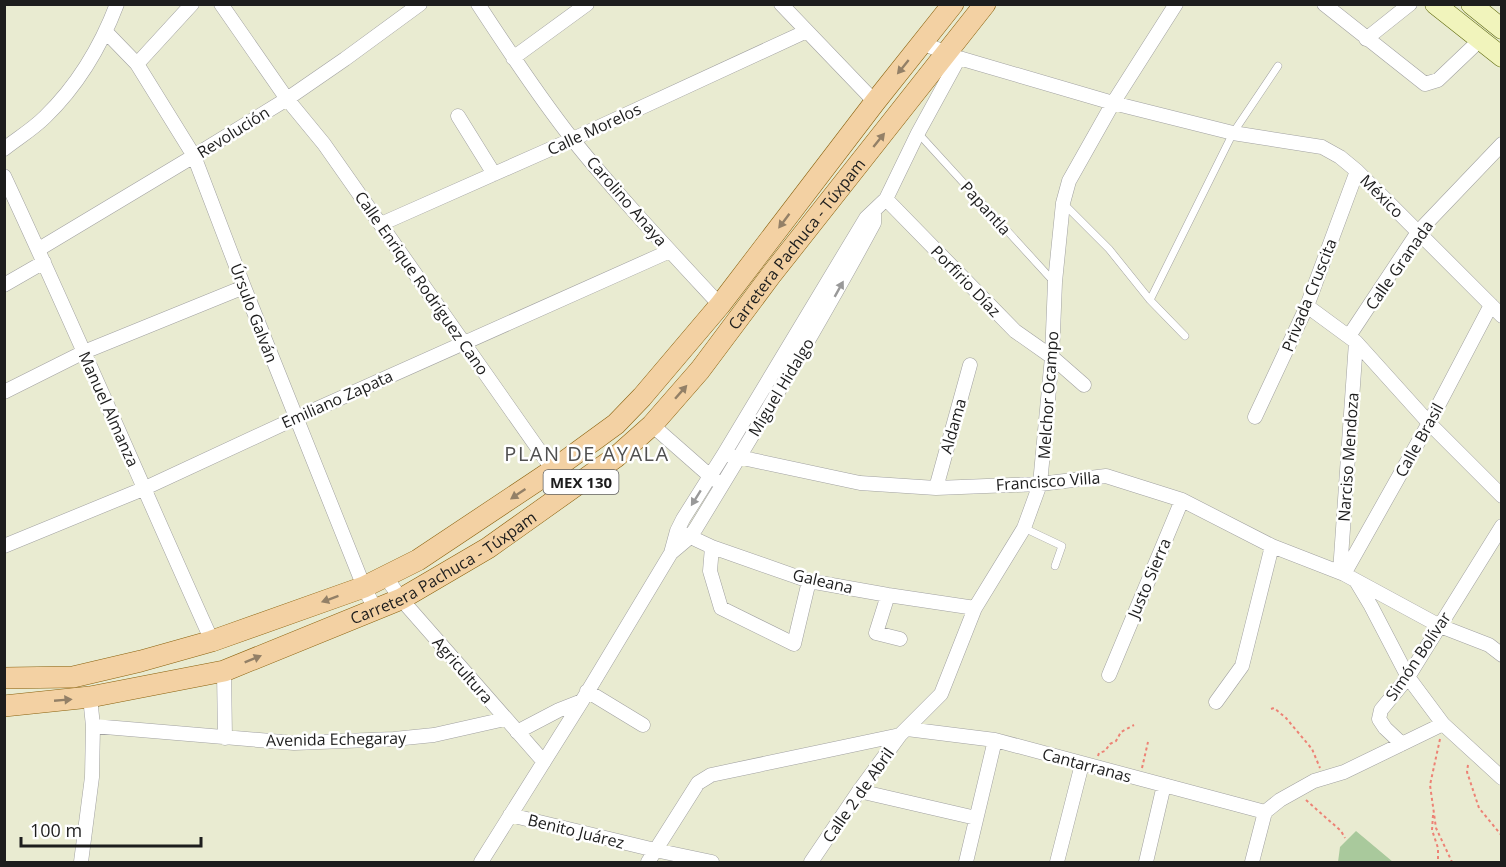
<svg xmlns="http://www.w3.org/2000/svg" width="1506" height="867" viewBox="0 0 1506 867" font-family="'Open Sans',sans-serif">
  <style>
    .farmland { fill: #e9ebd1 }
    .forest { fill: #a9c99c }
    .lines { fill: none; stroke-linecap: round; stroke-linejoin: round }
    .service-casing { stroke: #a1a1a1; stroke-width: 8 }
    .minor-casing { stroke: #a1a1a1; stroke-width: 15 }
    .secondary-casing { stroke: #606b0e; stroke-width: 21 }
    .primary-casing { stroke: #8a610d; stroke-width: 22 }
    .path { stroke: #ed8275; stroke-width: 2; stroke-dasharray: 3 3; stroke-linecap: butt }
    .service { stroke: #fff; stroke-width: 7 }
    .minor { stroke: #fff; stroke-width: 14 }
    .secondary { stroke: #f1f4bc; stroke-width: 20 }
    .primary { stroke: #f3d1a3; stroke-width: 21 }
    .oneway { fill: #938067 }
    .oneway2 { fill: #999 }
    .labels { text-anchor: middle; dominant-baseline: central; stroke-width: 5; stroke-linejoin: round; paint-order: stroke }
    .shield { fill: #fff; stroke: #616161; stroke-width: 1.5 }
    .shield-label { font-size: 15px; font-weight: bold; fill: #1d1d1d }
    .street-label { font-size: 16px; fill: #1d1d1d; stroke: #fff }
    .quarter-label { font-size: 20px; letter-spacing: 1.5px; fill: #505050; stroke: #fff }
  </style>
  <rect width="100%" height="100%" fill="#eeeae4"/>
  <path class="farmland" d="M5,5h1496v857h-1496z"/>
  <path class="forest" d="M1356,831l37,31h1h-56l2,-15z"/>
  <g class="lines">
    <defs>
      <path id="service" d="M918,133l136,149
        M1063,203l46,46 41,51 35,36
        M1150,300l83,-167 45,-67
        M1024,528l38,18 -7,20"/>
      <path id="minor" d="M221,4l66,95 37,45 229,326
        M478,4c30,46 61,93 95,136 46,57 97,111 147,165
        M781,4l94,98
        M1324,4l101,80 13,-4 42,-40
        M106,32l31,32 57,92 50,131 120,300 11,22
        M1366,39l44,-35
        M922,43l37,15 154,45 120,30 89,14 18,10 17,14 145,145
        M513,58l74,-54
        M137,64l55,-60
        M458,116l36,58
        M4,149c14,-11 29,-20 41,-32 32,-31 56,-71 72,-113
        M4,176c72,154 138,310 208,465
        M886,199l129,132 37,26 32,28
        M381,224l192,-85 234,-108
        M39,249l155,-93 93,-57 58,-40 75,-55
        M4,285l40,-23
        M1307,306l49,36 73,81 73,73
        M1349,336l69,-104 84,-88
        M4,392l80,-40 160,-65
        M1255,417l52,-111 50,-135
        M652,425l58,51 7,5
        M724,454l136,29 76,5 104,-4 66,-8 76,24 90,46 72,28 96,52 49,19 13,10
        M936,488l34,-123
        M682,533l30,14 97,34 79,14 87,13
        M4,546l139,-57 153,-71 374,-167
        M712,547l-2,24 11,37 73,36 15,-63
        M671,553l19,-16 6,-9c62,-101 122,-201 178,-305v-11
        M1340,572l16,-230
        M1344,574l85,-151 62,-118
        M385,576l16,23 143,163
        M1356,581l15,25 37,71 35,47 59,54
        M888,595l-12,38 24,6
        M224,671l1,67
        M1109,675l73,-175
        M587,691l56,34
        M1216,702l26,-36 30,-120
        M93,726l201,17 100,-4 40,-4 71,-16
        M907,729l88,11 270,72
        M517,732l42,-22 23,-9
        M1402,744l-17,-16 -6,-9 2,-9 27,-33 94,-151
        M859,791l117,27
        M1265,812l15,-12 34,-19 30,-9 99,-48
        M510,815l145,35 57,12
        M81,862l11,-85 1,-51 -3,-29
        M481,862l101,-161 89,-148 6,-22 6,-12 41,-65 142,-236 20,-19 32,-66 41,-75
        M648,862l50,-79 13,-8 189,-40
        M811,862l48,-71 41,-56 41,-41 34,-86 49,-80 16,-44 12,-127 3,-75 8,-79 6,-22 44,-78 63,-99
        M966,862l29,-122
        M1057,862l25,-98
        M1146,862l18,-77
        M1252,862l13,-50"/>
      <path id="secondary" d="M1435,4l67,53
        M1471,4l31,25"/>
      <g id="primary">
        <path d="M4,678l69,-1 68,-16 71,-20 152,-54 54,-27 135,-90 63,-46 26,-27 78,-92 155,-203 78,-98"/>
        <path id="s1" d="M4,706l86,-9 134,-26 177,-72 87,-51 128,-91 36,-32 48,-55 71,-95 214,-271"/>
      </g>
    </defs>
    <use href="#service" class="service-casing"/>
    <use href="#minor" class="minor-casing"/>
    <use href="#secondary" class="secondary-casing"/>
    <use href="#primary" class="primary-casing"/>
    <path class="path" d="M1271,709l3,-1 12,10 26,31 8,19
      M1440,739l-10,46 6,43 16,34
      M1098,756l1,-3 6,-2 5,-7 6,-3 5,-9 13,-7
      M1468,765l-1,7 12,36 23,28
      M1142,768l6,-26
      M1306,800l35,31 4,7
      M1433,815l-1,15 6,18v14"/>
    <use href="#service" class="service"/>
    <use href="#minor" class="minor"/>
    <use href="#secondary" class="secondary"/>
    <use href="#primary" class="primary"/>
  </g>
  <defs><path id="oneway-solid" d="M-6-.8H1V-3.2L6.5 0L1 3.2V.8H-6Z" transform="scale(1.5)"/></defs>
  <g class="oneway">
    <use href="#oneway-solid" transform="translate(903 67) rotate(129)"/>
    <use href="#oneway-solid" transform="translate(879 140) rotate(-51)"/>
    <use href="#oneway-solid" transform="translate(784 221) rotate(127)"/>
    <use href="#oneway-solid" transform="translate(681 392) rotate(-49)"/>
    <use href="#oneway-solid" transform="translate(518 494) rotate(146)"/>
    <use href="#oneway-solid" transform="translate(330 599) rotate(160)"/>
    <use href="#oneway-solid" transform="translate(253 659) rotate(-22)"/>
    <use href="#oneway-solid" transform="translate(63 700) rotate(-5)"/>
  </g>
  <g class="oneway2">
    <use href="#oneway-solid" transform="translate(839 289) rotate(-61)"/>
    <use href="#oneway-solid" transform="translate(696 498) rotate(122)"/>
  </g>
  <g class="labels">
    <rect class="shield" x="543.5" y="470" width="75" height="24" rx="4.5"/>
    <g class="shield-label">
      <text x="581" y="482">MEX 130</text>
    </g>
    <g class="street-label">
      <text transform="translate(594 129) rotate(-25)">Calle Morelos</text>
      <text transform="translate(233 132) rotate(-32)">Revolución</text>
      <text transform="translate(1382 196) rotate(45)">México</text>
      <text transform="translate(627 201) rotate(49)">Carolino Anaya</text>
      <text transform="translate(986 208) rotate(48)">Papantla</text>
      <text stroke="none"><textPath href="#s1" startOffset="952">Carretera Pachuca - Túxpam</textPath></text>
      <text transform="translate(1399 265) rotate(-55)">Calle Granada</text>
      <text transform="translate(966 281) rotate(46)">Porfirio Díaz</text>
      <text transform="translate(422 283) rotate(55)">Calle Enrique Rodríguez Cano</text>
      <text transform="translate(1309 295) rotate(-68)">Privada Cruscita</text>
      <text transform="translate(254 313) rotate(69)">Úrsulo Galván</text>
      <text transform="translate(781 387) rotate(-59)">Miguel Hidalgo</text>
      <text transform="translate(1048 395) rotate(-86)">Melchor Ocampo</text>
      <text transform="translate(337 399) rotate(-24)">Emiliano Zapata</text>
      <text transform="translate(109 409) rotate(66)">Manuel Almanza</text>
      <text transform="translate(953 426) rotate(-74)">Aldama</text>
      <text transform="translate(1419 440) rotate(-61)">Calle Brasil</text>
      <text transform="translate(1348 457) rotate(-86)">Narciso Mendoza</text>
      <text transform="translate(1048 481) rotate(-4)">Francisco Villa</text>
      <text stroke="none"><textPath href="#s1" startOffset="466">Carretera Pachuca - Túxpam</textPath></text>
      <text transform="translate(1149 578) rotate(-67)">Justo Sierra</text>
      <text transform="translate(823 581) rotate(13)">Galeana</text>
      <text transform="translate(1418 656) rotate(-56)">Simón Bolívar</text>
      <text transform="translate(463 670) rotate(49)">Agricultura</text>
      <text transform="translate(336 739) rotate(-1)">Avenida Echegaray</text>
      <text transform="translate(1087 765) rotate(15)">Cantarranas</text>
      <text transform="translate(858 795) rotate(-55)">Calle 2 de Abril</text>
      <text transform="translate(576 831) rotate(14)">Benito Juárez</text>
    </g>
    <g class="quarter-label">
      <text x="587" y="453">PLAN DE AYALA</text>
    </g>
  </g>
  <rect width="1506" height="867" fill="none" stroke="#1d1d1d" stroke-width="12"/>
  <path d="M21 837v9h180v-9" fill="none" stroke="#1d1d1d" stroke-width="3"/>
  <text x="30" y="837" font-size="18" fill="#1d1d1d" stroke="#ffffff" stroke-width="4.5" paint-order="stroke">100 m</text>
</svg>
